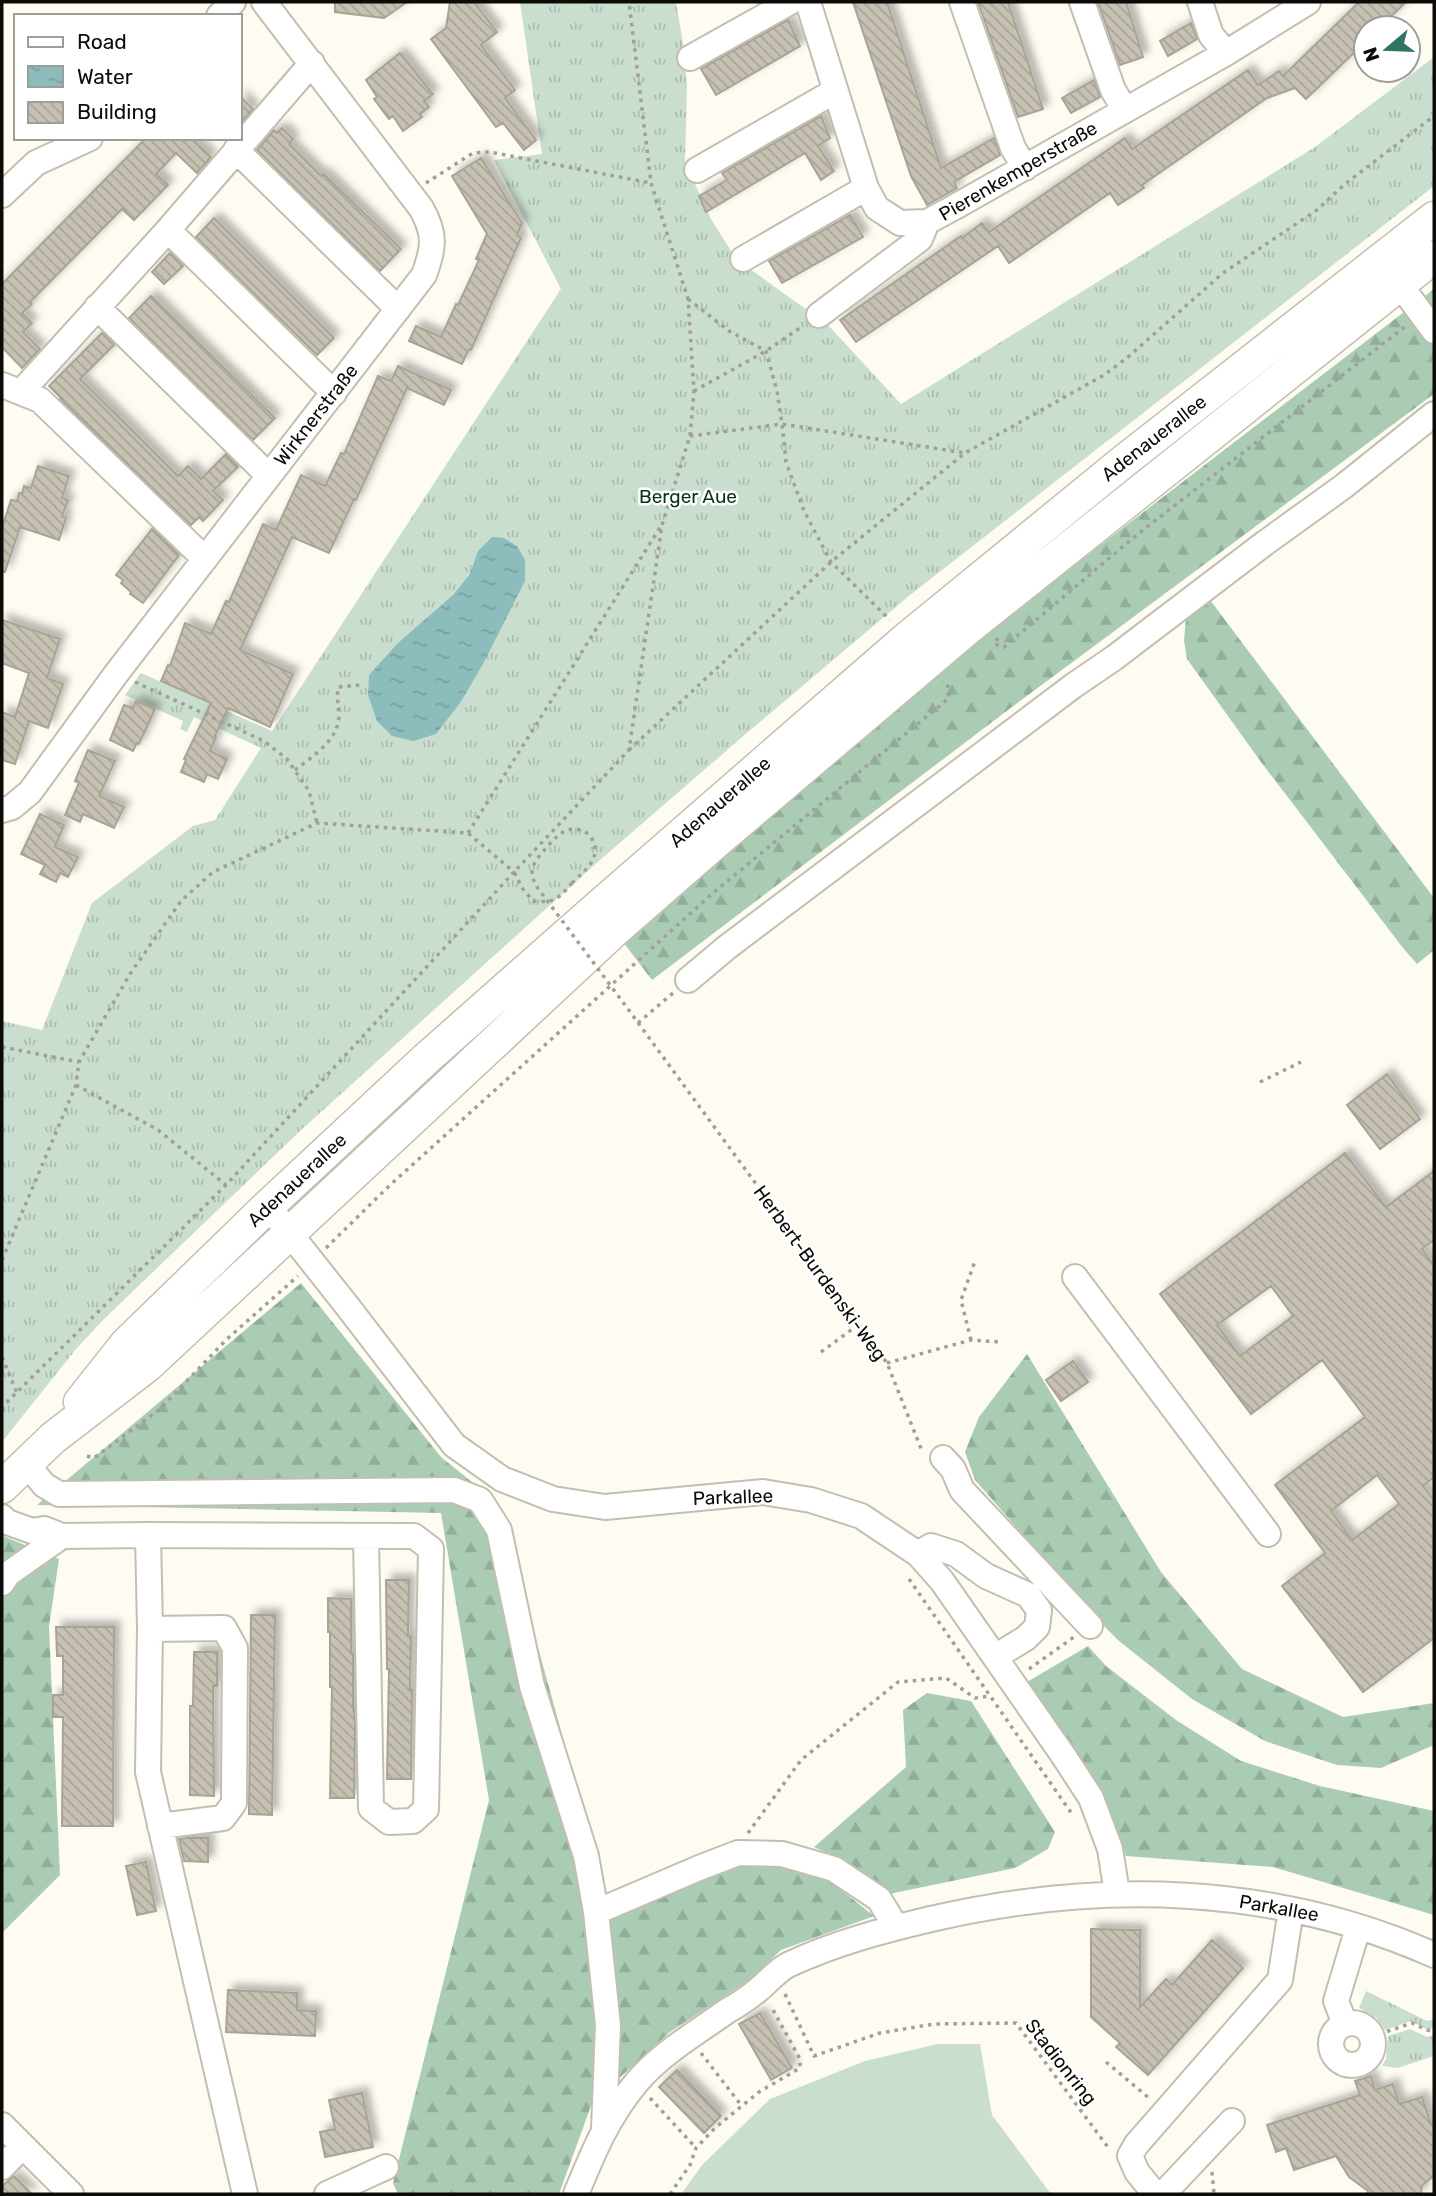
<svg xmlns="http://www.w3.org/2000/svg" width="1436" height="2196" viewBox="0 0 1436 2196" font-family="Rubik,sans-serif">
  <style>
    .grass { fill: url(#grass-tufts) }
    .forest { fill: url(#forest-firs) }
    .garden { fill: #c9decf }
    .water { fill: url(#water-ripples) }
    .building { fill: url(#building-back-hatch); stroke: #a8a495; stroke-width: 2; fill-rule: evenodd; filter: url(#shadow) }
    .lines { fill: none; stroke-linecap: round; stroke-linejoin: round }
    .minor-casing { stroke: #c3bfb0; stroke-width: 28 }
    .major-casing { stroke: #c3bfb0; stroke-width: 35 }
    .path { stroke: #a19f98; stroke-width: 3.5; stroke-dasharray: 3.5 5; stroke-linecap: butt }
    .minor { stroke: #fff; stroke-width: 24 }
    .major { stroke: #fff; stroke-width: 32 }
    .path-bridge { stroke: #a19f98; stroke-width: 3.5; stroke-dasharray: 3.5 5; stroke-linecap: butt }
    .labels { text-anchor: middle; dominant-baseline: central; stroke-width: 5; stroke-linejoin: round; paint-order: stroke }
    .street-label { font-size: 19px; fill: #0d0b07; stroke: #fff }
    .park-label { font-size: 19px; fill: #08331b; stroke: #fff }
  </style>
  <defs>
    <pattern id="grass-tufts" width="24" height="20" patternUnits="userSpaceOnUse" patternTransform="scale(1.75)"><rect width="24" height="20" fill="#c9decf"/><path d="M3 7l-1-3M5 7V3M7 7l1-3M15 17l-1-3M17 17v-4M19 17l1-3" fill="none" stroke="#abbdb0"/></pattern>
    <pattern id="forest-firs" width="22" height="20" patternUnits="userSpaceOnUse" patternTransform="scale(1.75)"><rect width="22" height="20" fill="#aaccb4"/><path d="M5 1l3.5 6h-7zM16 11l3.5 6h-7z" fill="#91ae99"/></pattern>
    <pattern id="water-ripples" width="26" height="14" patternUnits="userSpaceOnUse" patternTransform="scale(1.75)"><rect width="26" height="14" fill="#8dbcbc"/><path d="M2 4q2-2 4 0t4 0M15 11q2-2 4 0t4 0" fill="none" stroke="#78a0a0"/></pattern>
    <pattern id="building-back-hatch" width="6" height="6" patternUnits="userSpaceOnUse" patternTransform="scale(1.75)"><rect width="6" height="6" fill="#c6c1b2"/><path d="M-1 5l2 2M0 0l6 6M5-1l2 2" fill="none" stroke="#a9a498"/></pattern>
    <filter id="shadow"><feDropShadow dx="6" dy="-6" stdDeviation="3.5" flood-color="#0004"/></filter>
  </defs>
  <rect width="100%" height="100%" fill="#fefcf2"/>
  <path class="grass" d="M520,2h156l8,48 3,37 -2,75 26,57 25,40 92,66 73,79 414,-257 119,-90v129l-524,409 -162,137 -148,128 -300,271 -196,188 -28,30 -74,93v-421l40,9 50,-127 101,-77 22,-6 46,-72 -67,-31 -7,15 -7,-3 3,-8 -58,-26 16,-22 131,58 289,-442 -67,-129 48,-6z
    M1366,1991l61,30 7,-2v8l-6,3 -17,-9 -26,9 -8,-12 -18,-10z
    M1410,2029l17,8 7,-2v21l-36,12 -16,-2 4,-7 2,-23z"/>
  <path class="forest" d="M1434,289v105l-426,316 -356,270 -29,-38 359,-306z
    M1210,600l224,298v52l-17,14 -14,-16 -142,-186 -74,-103 -3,-18 2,-24z
    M301,1283l140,174 57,46 114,412 136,-54 41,7 42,14 43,34 -93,34 -33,31 -78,51 -78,71 -33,91h-161l-5,-11 96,-383 -48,-287 -404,-8z
    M1027,1354l134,218 81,97 101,48 91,-14v42l-53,23 -44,-3 -72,-24 -73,-42 -73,-58 -24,-24 -120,-137 -10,-28 14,-35z
    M3,1536l56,23 -10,67 11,249 -58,58z
    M1088,1646l18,20 70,54 65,41 79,25 114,25v104l-161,-48 -147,-11 -22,-62 -77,-112z
    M927,1693l44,8 84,131 -7,17 -33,19 -126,26 -40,-31 -35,-16 92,-80 -3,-57z"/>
  <path class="garden" d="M938,2044h42l12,71 59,79h-370l22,-30 67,-65 95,-38z"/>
  <path class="water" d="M492,537l12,1 13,8 8,14v21l-43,85 -22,37 -24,31 -23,7 -21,-5 -15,-15 -9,-26 1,-20 29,-32 55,-48 17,-21 8,-23z"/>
  <path class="building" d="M335,2h72l-23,16 -49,-6z
    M450,2h24l23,30 -16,13 34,45 -10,8 31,42 -12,10 -21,-27 -7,4 -65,-88 15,-11z
    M853,2h34l54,166 53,-30 6,17 -46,27 3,6 -30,17 -16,-29z
    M978,2h30l35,107 -25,8z
    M1098,2h28l17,55 -23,8z
    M1359,2h47l-27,26h-13v13l-60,58 -11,-11 -28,10 -125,87 2,3 -26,17 -8,-12 -101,70 -11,-17 -142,96 -16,-22 121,-84 1,2 20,-15 7,9 136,-94 7,11 116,-79 10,15 21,-14 4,5z
    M788,20l12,26 -84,49 -15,-26z
    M1191,23l6,16 -29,17 -8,-15z
    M400,53l33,41 -9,7 5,6 -9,7 2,3 -19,14 -10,-15 -4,3 -15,-20 3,-2 -11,-17z
    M1094,80l6,17 -29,16 -9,-15z
    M240,96l13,13 -13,15z
    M821,116l9,22 -12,8 16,25 -13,9 -16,-27 -99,59 -7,-16 28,-16 -5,-7z
    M282,128l11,11 -4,5 32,32 3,-2 77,75 -21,22 -123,-121 17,-20 3,3z
    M146,138h45l20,19 -14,16 -21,-20 -20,21 12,11 -34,35 -12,-11 -92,93 2,2 -10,9 10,10 -9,9 17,17 -18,19 -20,-21v-63z
    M481,158l41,65 -5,12 4,3 -50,112 -2,-1 -7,15 -53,-23 7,-15 25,11 15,-33 2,1 21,-45 -3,-1 11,-25 -35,-58z
    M850,215l13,22 -81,46 -13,-22z
    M214,218l120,120 -17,17 -121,-118z
    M170,253l13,13 -19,18 -12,-12z
    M151,296l124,122 -22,22 -124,-122z
    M102,333l12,12 -34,34 60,59 38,38 10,-10 13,13 25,-25 12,13 -25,24 10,9 -20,21 -4,-4 -8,8 -131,-126 1,-1 -12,-12z
    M398,366l53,24 -7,15 -37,-17 -51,112 -2,-1 -25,54 -37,-16 -52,113 53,24 -23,53 -42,-19 -13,28 1,1 -6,14 17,8 -9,20 -11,-5 -3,8 -23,-10 5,-12 -2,-1 27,-56 -50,-22 7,-16 2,1 15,-43 26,11 15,-33 3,1 34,-78 13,6 25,-55 24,11 16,-33 3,1 34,-78 13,5z
    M38,466l31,10 -7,22 6,2 -6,16 4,2 -7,22 -39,-13 -15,45h-3v-44l9,-28 6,1 2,-8 3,1 2,-8 7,2z
    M152,529l27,26 -36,48 -13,-9 1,-2 -10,-9 2,-3 -7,-5z
    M2,620l58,19 -13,39 16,6 -15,44 -19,-7 -14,43 -13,-4v-48l13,5 14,-44 -27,-10z
    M136,701l19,8 -16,35 -2,-1 -4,8 -23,-11 14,-35 9,3z
    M88,750l27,11 -16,35 25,11 -10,21 -31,-14 -3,8 -15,-7 14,-32 -4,-2z
    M40,814l24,11 -9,22 23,10 -10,20 -8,-4 -4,9 -16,-8 5,-9 -24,-11z
    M1387,1074l33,45 -40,30 -33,-44z
    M1345,1153l41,54 48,-36v69l-12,9 12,16v212l-11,9 11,14v138l-71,54 -81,-106 43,-33 -50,-68 90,-68 -43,-57 -71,54 -91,-120zM1271,1286l22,30 -53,40 -23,-31zM1377,1475l22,29 -47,36 -21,-29z
    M1073,1361l15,21 -27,19 -15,-21z
    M386,1580h23l-1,56h3l-1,54h2l-1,89h-24l2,-110h-2z
    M328,1598l23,1v55h2v56h1l1,15 -1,73h-24l2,-111h-2v-55h-2z
    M251,1615h24l-3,200 -23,-1z
    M56,1627h58l-1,199h-51l1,-109h-10v-22h10v-39h-6z
    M194,1652h23v34h-4l1,110 -24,-1v-89h3z
    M187,1838h21v24l-24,-1 -5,-22z
    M146,1862l10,49 -19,4 -11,-49z
    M1091,1929l49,1v77l26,-28 6,6 40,-45 31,28 -95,107 -32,-28 4,-4 -29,-26z
    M228,1990l69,3v17l19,1 -1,25 -89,-4z
    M760,2013l32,55 -21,12 -32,-56z
    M677,2070l44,46 -17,17 -45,-46z
    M1371,2076l4,14 18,-6 6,20 23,-7 9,27 3,-1v52l-12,11 -1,8h-53v-3l-19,-14 -13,-21 -42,14 -8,-22 -10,4 -9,-27 93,-30 -5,-14z
    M362,2093l11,54 -48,10 -5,-25 15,-3 -6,-29z
    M14,2176l18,18h-30v-8z"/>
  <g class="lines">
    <defs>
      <path id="minor" d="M808,2l58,186 11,20 23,15 27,-1 26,-14 273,-155 82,-51
        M962,2l51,146 12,20
        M1082,2l31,88 12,20
        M1200,2l11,33 15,18
        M219,16l14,-14
        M690,58l100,-56
        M236,150l162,159
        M697,170l138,-79
        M2,195l34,-32 54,-25
        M168,230l166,163
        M743,259l123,-71
        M1390,271l44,60
        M97,307l171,168
        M819,315l101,-76 7,-17
        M2,385l38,15 165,159
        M21,392l147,-162 144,-167
        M2,810l10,-3 18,-15 86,-118 308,-399c10,-27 12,-41 -3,-67l-157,-206
        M688,980l38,-32 347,-262 41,-28 151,-115 79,-57 90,-72
        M268,1206l80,101 106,138 48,34 51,20 52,8 158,-15 48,8 50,16 57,38 24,27 121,174 28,43 19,51 7,44
        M1075,1277l193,257
        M943,1458l10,11 9,21 128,136
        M26,1463l18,22 15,9 395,-4 26,10 19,30 33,156 54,170 10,56 12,113 -4,104
        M2,1517l5,5 25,9 12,-2 18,7 86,-1 2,94 -2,143 97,422
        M148,1535l266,1 17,13 -5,260 -13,12 -24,1 -18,-14 -5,-272
        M918,1554l13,-8 25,8 30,22 42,19 11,15 -2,17 -11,11 -31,19
        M2,1583l6,-9 54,-38
        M150,1629l74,-1 11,20 -1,155 -11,15 -63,8
        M596,1912l103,-44 39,-15 44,1 52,15 45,30 17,28
        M1331 2044a21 21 0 1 1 42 0a21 21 0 1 1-42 0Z
        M1345,2024l-9,-23 22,-73
        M2,2125l69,69
        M2,2167l20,-20
        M327,2194l59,-27
        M576,2194c17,-41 31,-76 60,-111 24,-29 60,-50 91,-72 11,-6 21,-13 31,-21 10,-8 20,-21 32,-26 45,-21 94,-34 141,-45 169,-39 343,-35 503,36
        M1155,2194l-18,-22 -7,-16 6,-11 144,-165 11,-70
        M1163,2194l69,-73"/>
      <path id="major" d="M80,1402l46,-58 142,-138 160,-149 162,-143 316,-275 218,-178 310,-243
        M2,1487l51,-49 95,-73 466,-434 102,-89 251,-213 467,-372"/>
    </defs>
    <use href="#minor" class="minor-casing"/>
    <use href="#major" class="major-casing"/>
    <path class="path" d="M426,183l47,-30 17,-1 161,31
      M688,299l41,32 37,20 11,40 5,33 4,38 18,49 27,51 59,58
      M694,391l72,-40 37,-25
      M690,436l92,-12 183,29
      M998,638l-4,6 10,3 134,-113 268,-208
      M135,682l129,59 23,18 22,32 8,32
      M629,750l202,-188 134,-109 139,-78 24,-18 95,-84 94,-63 28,-26 89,-68
      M295,770c18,-14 44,-30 44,-55 -1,-10 -2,-18 -1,-28l22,-2
      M468,833l193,-307
      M572,883c-14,16 -17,20 -39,18l-10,-12 -9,-17 115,-122 33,-225 28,-89 4,-45 -6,-92 -37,-116 -22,-181
      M628,1009l259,354 35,88
      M638,1023l35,-30
      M2,1047l77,15
      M1260,1082l41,-20
      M76,1085l82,45 68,55
      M326,1248l63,-62 324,-293 236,-195 -1,-12 -5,-5
      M2,1260l74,-175 3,-23 51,-88 51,-73 32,-29 104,-49 151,10 46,39 -288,313 -224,222
      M971,1340l-10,-40 14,-39
      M821,1352l37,-27
      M2,1357l15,36
      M887,1363l84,-23 30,2
      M87,1456l7,2 66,-49 67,-70 71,-63
      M909,1579l163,235
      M1029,1669l45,-32
      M748,1833l53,-73 97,-78 48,-4 29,20 16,-2
      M785,1994l29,62 66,-23 54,-9 82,-1 94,127
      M1371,2037l41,-14 15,7 7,1
      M701,2053l40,52
      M1106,2062l43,36
      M1358,2064l5,14
      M650,2098l46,50
      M1212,2172l2,22
      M670,2194l20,-29 6,-17 19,-20 44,-36 41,-24v-9l-28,-51"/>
    <use href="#minor" class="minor"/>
    <use href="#major" class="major"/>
    <path class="path-bridge" d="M572,883c16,-16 31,-25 18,-48 -19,-13 -30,-3 -43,12 -6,7 -14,15 -15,24 0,6 2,11 5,16l91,122"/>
  </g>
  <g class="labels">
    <g class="street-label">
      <text transform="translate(1018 171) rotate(-30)">Pierenkemperstraße</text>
      <text transform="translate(316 415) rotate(-52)">Wirknerstraße</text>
      <text transform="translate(1154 438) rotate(-38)">Adenauerallee</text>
      <text transform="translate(720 802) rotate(-41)">Adenauerallee</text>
      <text transform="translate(297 1180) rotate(-43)">Adenauerallee</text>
      <text transform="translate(820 1273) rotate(54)">Herbert-Burdenski-Weg</text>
      <text transform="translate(733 1497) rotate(-2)">Parkallee</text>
      <text transform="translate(1279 1908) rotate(10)">Parkallee</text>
      <text transform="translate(1061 2062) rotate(52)">Stadionring</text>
    </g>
    <g class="park-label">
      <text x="688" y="496">Berger Aue</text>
    </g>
  </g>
  <rect width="1436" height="2196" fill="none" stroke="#0d0b07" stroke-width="7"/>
  <rect x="14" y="14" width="228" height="126" fill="#ffffff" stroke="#9e9d9c" stroke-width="2"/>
  <rect x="28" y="37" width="35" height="10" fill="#ffffff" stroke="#9e9d9c" stroke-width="2"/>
  <text x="77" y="49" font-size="21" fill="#0d0b07">Road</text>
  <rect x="28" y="66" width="35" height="21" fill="url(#water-ripples)" stroke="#9e9d9c" stroke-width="2"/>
  <text x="77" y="84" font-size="21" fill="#0d0b07">Water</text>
  <rect x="28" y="102" width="35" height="21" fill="url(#building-back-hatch)" stroke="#9e9d9c" stroke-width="2"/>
  <text x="77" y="119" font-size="21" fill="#0d0b07">Building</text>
  <g transform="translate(1387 49) rotate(251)"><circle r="33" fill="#ffffff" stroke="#9e9d9c" stroke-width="2"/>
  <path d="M0-5L12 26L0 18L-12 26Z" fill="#317465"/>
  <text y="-10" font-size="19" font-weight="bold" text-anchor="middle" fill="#0d0b07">N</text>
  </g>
</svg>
